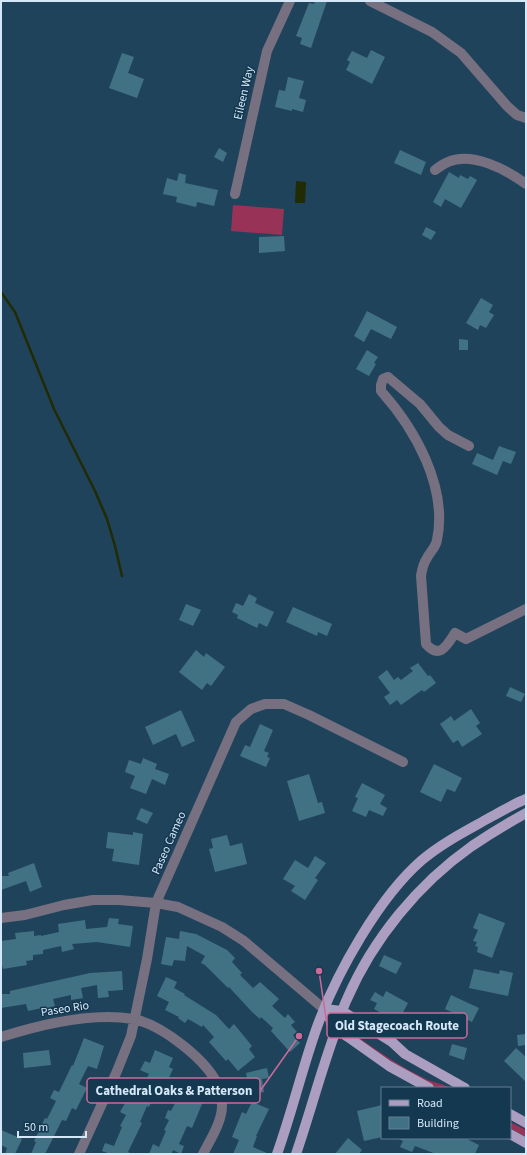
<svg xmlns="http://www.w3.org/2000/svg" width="527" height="1155" viewBox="0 0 527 1155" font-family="'Source Sans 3',sans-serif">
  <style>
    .green { fill: #983357 }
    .water { fill: #212b04 }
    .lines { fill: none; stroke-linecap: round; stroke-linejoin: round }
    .stream { stroke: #212b04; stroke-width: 2.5 }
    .building { fill: #417283 }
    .minor { stroke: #767081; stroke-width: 10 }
    .major { stroke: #ab9ec0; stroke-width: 10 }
    .labels { text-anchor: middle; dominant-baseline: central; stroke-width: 3; stroke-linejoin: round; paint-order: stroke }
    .street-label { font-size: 12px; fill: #d5e8f8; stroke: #153851 }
    .leader { fill: none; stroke: #ca6b9a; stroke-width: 1.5 }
    .callout-dot { fill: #ca6b9a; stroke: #153851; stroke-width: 1.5 }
    .callout { fill: #153851; stroke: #ca6b9a; stroke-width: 1.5 }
    .callout-label { font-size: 13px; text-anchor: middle; font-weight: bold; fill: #d5e8f8 }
  </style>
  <rect width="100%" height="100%" fill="#20435c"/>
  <path class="green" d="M233,205l51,4 -2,26 -51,-4z
    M354,1034c22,16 45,32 70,44 9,5 18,5 26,10h-13l-55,-32 -29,-20z
    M510,1122l16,8v7l-16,-9z"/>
  <path class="water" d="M296,181l10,1 -1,21h-10z"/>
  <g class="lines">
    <path class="stream" d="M1,292l14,20 39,97 41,82 12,28 8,27 7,30"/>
  </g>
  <path class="building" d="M315,1h12l-16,47 -11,-4 2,-6 -6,-2 13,-33 5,1z
    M371,50l14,7 -13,27 -26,-14 4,-8 -3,-2 5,-9 15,7z
    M122,53l12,4 -6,16 16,6 -7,19 -28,-10z
    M288,77l16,4 -5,17 7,2 -3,12 -11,-3v2l-17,-4 4,-17 6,1z
    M219,148l8,5 -4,9 -9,-5z
    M400,150l26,12 -5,13 -27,-12z
    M449,172l10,6 1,-3 8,4 2,-3 7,4 -16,28 -16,-9 -4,8 -8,-5z
    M179,173l7,2 -1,8 33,7 -4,16 -17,-4 -1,5 -20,-5 1,-5 -14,-3 4,-16 10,3z
    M426,227l10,5 -5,8 -9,-5z
    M284,236l1,15 -26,2v-16z
    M481,298l12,7 -4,7 5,3 -8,13 -6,-3 -2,5 -12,-7z
    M367,311l30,16 -6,12 -20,-10 -7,13 -10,-6z
    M459,339l9,1v10h-9z
    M367,350l11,7 -4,6 2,1 -7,12 -13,-7z
    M499,446l17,6 -5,12 -8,-3 -6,14 -25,-11 5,-11 16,7z
    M249,594l8,4 -2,5 19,9 -7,15 -8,-4 -2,5 -20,-10 1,-3 -6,-3 4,-9 7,3z
    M186,604l15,6 -8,16 -14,-6z
    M293,607l39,17 -5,12 -9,-4 -1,4 -31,-14z
    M196,650l8,7 2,-4 19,14 -14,19 -4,-3 -5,7 -23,-18z
    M418,663l10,13 2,-1 6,8 -12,9 -2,-2 -21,15 -4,-5 -7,5 -6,-8 6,-4 -12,-16 9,-7 7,10 4,-3 3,3 12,-9 -3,-3z
    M510,687l15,7 -4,8 -15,-6z
    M471,709l9,14 -4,3 6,8 -20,13 -4,-7 -5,3 -13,-19 11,-8 3,5z
    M181,710l14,31 -13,6 -6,-13 -23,11 -8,-18z
    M260,724l13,6 -9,21 5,2 -2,4 3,1 -4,9 -26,-11 5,-11 5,2z
    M143,758l14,6 -2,5 14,5 -4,11 -13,-6 -6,15 -16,-6 5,-12 -10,-4 4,-12 12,4z
    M434,764l28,14 -7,14 -8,-3 -6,13 -21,-10z
    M309,774l9,29 4,-1 3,11 -26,8 -12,-40z
    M362,783l23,12 -5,9 7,4 -4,8 -14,-6 -3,7 -14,-6 6,-13 -3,-1z
    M141,808l12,5 -6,11 -11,-5z
    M108,832l25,3v-3l10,2 -4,31 -27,-4 2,-12 -8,-1z
    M227,835l3,11 12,-3 5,21 -32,8 -6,-23 4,-1 -2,-9z
    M315,856l11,7 -11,15 3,2 -13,20 -14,-9 4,-5 -12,-7 12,-19 13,8z
    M34,863l8,24 -12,5 -4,-11 -25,9v-14h8l-1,-3z
    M479,913l26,10 -13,35 -15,-6 1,-5 -3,-1 2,-4 -4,-1 5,-11 -5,-2z
    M109,918l10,1 -1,5 15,2 -3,21 -33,-5 -25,2 2,5 -12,3 -1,-6 -18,4v4l-10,1v5l-7,1 1,4 -24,4 -2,-8v-12h1l-1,-8 15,-2 -1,-6 19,-2v5l7,-1v1l18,-4 -1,-8 27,-4 1,9 21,-2z
    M180,931l16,3 31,16 8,8 -3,4 10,11 -2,2 13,13 7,-6 19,17 -7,7 13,12 3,-4 7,8 -4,3 6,7 -4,3 7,8 -10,9 -19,-21 2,-3 -12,-11 -1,2 -8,-7 -23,-25 -1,1 -23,-23 -4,-2 4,-7 -18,-10 -2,15 -11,-1 -2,6 -11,-2 5,-27 13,2z
    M384,955l18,8 -6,11 -17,-8z
    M474,969l25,5 1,-4 13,3 -5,23 -39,-8z
    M122,971l1,19 -15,1 1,6 -11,1 -1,-13 -16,3 2,10 -12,2v-5l-18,4 2,7 -12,3 -1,-1 -14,3 -2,-7 -25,4v-14h9v-3l80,-18z
    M166,977l11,5 -3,6 11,6 -1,1 32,20 13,14 5,-5 18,22 -3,3 6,8 -17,14 -10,-12 -2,2 -17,-19 5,-5 -11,-12 -1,2 -14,-8 -3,4 -7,-5 1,-1 -14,-7 4,-8 -12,-6z
    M386,991l22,12 -10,19 -24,-13 3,-6 -7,-3 5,-8 8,5z
    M451,995l28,13 -7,14 -27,-13z
    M526,1034v11l-8,1 -1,-11z
    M84,1038l20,8 -7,23 -9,-3 -9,18 8,4 -11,22 -4,-2 -6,13 -4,-1 -17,34h-14l5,-12 -2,-1 11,-23 2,1 9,-18 -6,-3 4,-8 5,2 13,-27 1,1z
    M452,1044l15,4 -3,12 -15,-5z
    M516,1048l10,9v25l-22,-21z
    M49,1050l2,15 -27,3 -1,-15z
    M155,1050l18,8 -4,9 4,2 -6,13 -5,-2 -13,27 -2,-1 -7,16 2,1 -14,29 4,2h-22l-8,-3 3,-8 9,3 8,-19 -2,-1 6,-11 -6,-3 13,-23 7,3 9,-18 -9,-4 5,-9 5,2z
    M267,1068l2,10 -7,1 2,13 -21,4 -1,-8 7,-1 -3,-14z
    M187,1080l15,7 -7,13 7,4 -10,24 -5,-2 -8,18 5,2 -3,8 -8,-4 -1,3 3,1h-26l4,-10 6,3 7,-16 -2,-1 5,-10 -4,-2 3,-8 3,1z
    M252,1102l17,7 -13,27h1l-4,11 16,7h-36l6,-14 -7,-3 10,-25 4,2z
    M382,1105v32l-18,4 -7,-30z
    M1,1130l21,9 -7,15h-10l2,-6 -6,-3z
    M348,1138l14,12 -3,4h-24z
    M397,1138h68l14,7 -4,9h-39l-21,-8 -3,6 -12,-5 3,-6z"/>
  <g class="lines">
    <path class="minor" d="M370,1l62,31 29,21 46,53 10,9 9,3
      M435,170c4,-3 8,-6 13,-8 24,-11 59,8 78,22
      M235,194l32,-143 23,-50
      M469,446l-21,-11 -9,-8 -19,-23 -32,-27 -5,2 -2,6v6c34,38 67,96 56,149 -1,7 -7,12 -10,18 -4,6 -5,11 -6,18l5,68c14,16 21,1 29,-11l11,6 60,-30
      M1,918l24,-3 39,-10 29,-5h26l37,3 22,4 44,20 22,14 80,68
      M1,1037c38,-12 92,-25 132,-18 28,5 76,42 86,69 2,5 3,13 3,18 0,16 -12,34 -19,48
      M79,1154l38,-83 14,-35 16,-77 9,-56 80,-181 15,-13 14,-5h19l25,11 94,47"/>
    <path class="major" d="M324,1009l18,2 50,31 13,12 60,34
      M324,1009l12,20 12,8 41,29 40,22
      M510,1114l16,9
      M510,1134l16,9
      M277,1154c15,-42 25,-85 40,-127 19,-53 62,-130 105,-167 20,-17 44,-29 67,-42 12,-6 24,-14 37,-19
      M296,1154c14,-41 25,-83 40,-124 4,-10 6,-21 11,-31 26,-60 71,-115 125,-153 18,-12 36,-23 54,-33"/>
  </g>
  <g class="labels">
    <g class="street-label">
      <text transform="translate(244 93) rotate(-77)">Eileen Way</text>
      <text transform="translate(169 843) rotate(-66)">Paseo Cameo</text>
      <text transform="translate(65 1009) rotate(-9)">Paseo Rio</text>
    </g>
  </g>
  <path class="leader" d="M319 971L327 1025M299 1036L260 1091"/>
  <g class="callout-dot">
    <circle cx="319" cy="971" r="4"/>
    <circle cx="299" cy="1036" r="4"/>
  </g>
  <g class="callout">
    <rect x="327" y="1013" width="140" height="25" rx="4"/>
    <rect x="87" y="1078" width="173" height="25" rx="4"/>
  </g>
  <g class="callout-label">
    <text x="397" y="1030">Old Stagecoach Route</text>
    <text x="174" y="1095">Cathedral Oaks &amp; Patterson</text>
  </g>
  <rect width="527" height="1155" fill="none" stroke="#d5e8f8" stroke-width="4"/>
  <rect x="381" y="1087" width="130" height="52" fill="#153851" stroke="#627e94"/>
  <rect x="389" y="1100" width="20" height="6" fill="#ab9ec0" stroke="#627e94"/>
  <text x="417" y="1107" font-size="12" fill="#d5e8f8">Road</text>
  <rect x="389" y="1117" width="20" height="12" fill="#417283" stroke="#627e94"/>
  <text x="417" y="1127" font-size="12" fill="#d5e8f8">Building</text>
  <path d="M18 1131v6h68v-6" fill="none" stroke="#d5e8f8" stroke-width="2"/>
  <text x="24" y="1131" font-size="12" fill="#d5e8f8" stroke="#153851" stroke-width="3" paint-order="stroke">50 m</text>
</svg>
